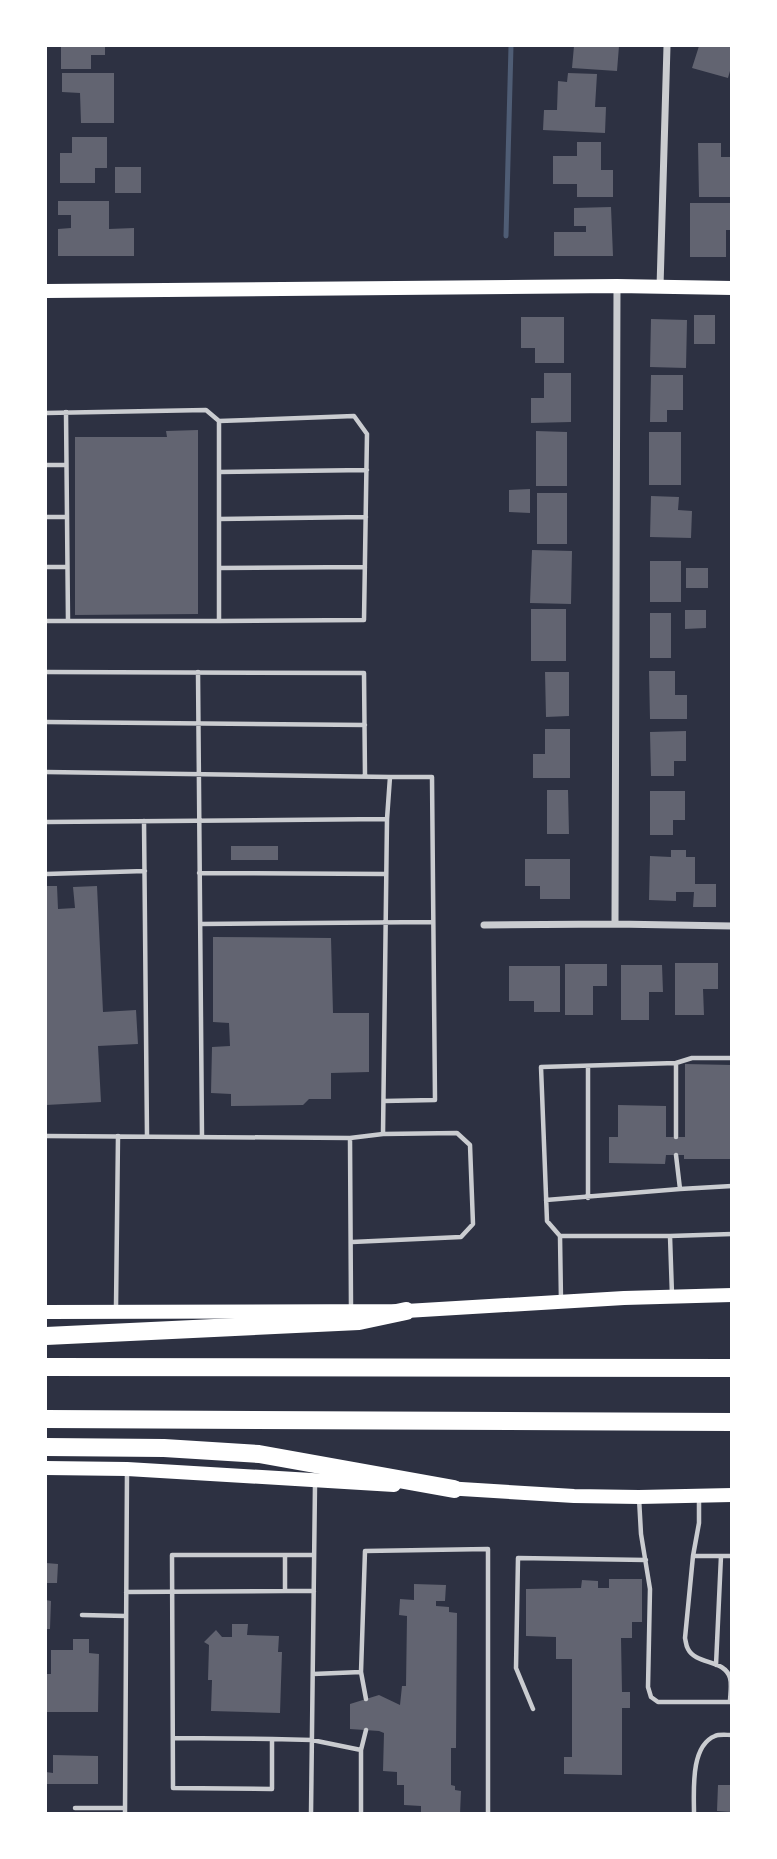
<svg xmlns="http://www.w3.org/2000/svg" width="777" height="1859" viewBox="0 0 777 1859" font-family="'Nunito Sans',sans-serif">
  <style>
    .lines { fill: none; stroke-linecap: round; stroke-linejoin: round }
    .stream { stroke: #4f5d75; stroke-width: 5 }
    .building { fill: #626471 }
    .service { stroke: #caccd0; stroke-width: 4.5 }
    .minor { stroke: #caccd0; stroke-width: 7 }
    .secondary { stroke: #fff; stroke-width: 14 }
    .motorway { stroke: #fff; stroke-width: 18 }
  </style>
  <rect width="100%" height="100%" fill="#2d3142"/>
  <g class="lines">
    <path class="stream" d="M506,236l5,-190"/>
  </g>
  <path class="building" d="M61,46h44v9h-14v14h-30z
    M574,46h45l-2,25 -45,-3z
    M699,46h33v18l-4,14 -36,-10z
    M62,73h52v50h-33l-1,-30 -18,-1z
    M568,73l29,1 -2,33h11l-1,26 -62,-3 1,-20h13l1,-29 9,1z
    M72,137h35v31h-12v15h-35v-30h12z
    M577,142h24v28h12v27h-36v-13h-24v-28h24z
    M698,143h23v14h11v40h-33z
    M115,167h26v26h-26z
    M58,201h51v28l25,-1v28h-76v-27l13,-1v-13h-13z
    M690,203h42v27h-6v27h-36z
    M611,207l2,49h-59v-24h32v-6h-12v-18z
    M694,315h21v29h-21z
    M521,317h43v46h-29v-15h-14z
    M651,319l36,1 -1,48 -36,-1z
    M544,373h27v49l-40,1v-25h13z
    M651,375h32v35h-16v12h-17z
    M198,430v184l-123,1v-178h92l-1,-6z
    M536,431l31,1v54h-31z
    M649,432h32v53h-32z
    M530,489v24l-21,-1v-22z
    M537,493h30v51h-30z
    M651,496l28,1 -1,13 14,1 -1,27 -41,-1z
    M532,550l40,1 -1,53 -41,-1z
    M650,561h31v41h-31z
    M686,568h22v20h-22z
    M531,609h35v52h-35z
    M685,610h21v18l-21,1z
    M650,613h21v45h-21z
    M649,671h26v24h12v24h-37z
    M545,672h24v44l-23,1z
    M545,729h25v49h-37v-24h12z
    M686,731v30h-12v15h-23l-1,-44z
    M547,790h21l1,44h-22z
    M650,791h35v29h-12v15h-23z
    M231,846h47v14h-47z
    M671,850h15v7h9v27h21v23h-23l1,-15h-18v9l-27,-1 1,-44 21,1z
    M525,859h45v40h-30v-13h-15z
    M46,886h11l1,23 17,-1 -2,-21 24,-1 6,126 33,-2 2,34 -40,2 3,56 -55,3z
    M213,937l118,1 2,75h36v59l-38,1v26h-22l-6,6 -72,1v-12l-20,-1 1,-46 18,-1 -1,-23 -16,-1z
    M675,963h43v26h-15l1,26h-29z
    M565,964h42v22h-14v29h-28z
    M621,965h41l1,27h-14v28h-28z
    M509,966h51v46h-26v-11h-25z
    M685,1064l47,1v94h-48v-4h-18l-1,9 -56,-1v-26h9v-32l48,1v31h19z
    M46,1563l12,1 -1,19h-11z
    M609,1579h33v43h-10v16h-11l1,54h8v16h-8v67l-58,-1v-17h8v-98h-16v-22l-30,-1v-47l55,-1 1,-8 16,1v7h11z
    M414,1584l32,1 -1,16h-9v5l13,1v5l8,1 -1,135h-5v37l4,1v4l6,1 -1,23h-39v-8l-17,-1v-20h-7v-13l-14,-1 1,-38 -5,-2 -29,-2v-25l29,-9 21,10 2,-19h4l1,-70 -8,-1 1,-16 14,1z
    M46,1600l5,1 -1,28h-4z
    M232,1624h16l-1,11 32,1 -1,16h4l-2,61 -69,-2 1,-31h-4l1,-35 -5,-3 12,-12 6,7h10z
    M73,1639h16v14l10,1 -1,58h-52v-38h5v-24h22z
    M53,1755l45,1v28h-52v-12l7,1z
    M718,1785h14v27l-15,-1z"/>
  <g class="lines">
    <path class="service" d="M66,412l2,209
      M46,413l160,-3 13,11v200h-173
      M46,465h20
      M219,472l148,-2
      M46,517h21
      M219,519l147,-2
      M46,567h21
      M219,568l146,-1
      M219,621l145,-1 3,-186 -13,-18 -135,5
      M46,672l318,1 1,103
      M198,672l4,465
      M46,722l319,3
      M46,772l344,5 -3,42 -4,315 74,-1 13,12 3,79 -12,13 -109,5
      M144,821l3,315
      M46,822l341,-3
      M199,873l187,1
      M46,874l99,-3
      M200,924l233,-2
      M676,1063l16,-5h40
      M588,1067v131
      M384,1101l51,-1 -3,-323h-42
      M46,1136l304,2 1,170
      M350,1138l33,-4
      M680,1189l52,-3
      M546,1200l134,-11 -4,-34
      M560,1236l-13,-15 -6,-154 135,-4v74
      M670,1236l62,-2
      M561,1301l-1,-65h110l2,59
      M116,1308l2,-172
      M699,1497v26l-6,33 -8,82c1,4 1,8 3,11 8,16 37,10 42,29 2,7 0,17 0,24
      M639,1498l2,36 9,55 -2,98 3,10 7,5h74
      M285,1555h29
      M693,1556h39
      M285,1591h29
      M126,1592l159,-1v-36h-113l1,233 99,1v-50l-99,-1
      M82,1615l44,1
      M716,1665l5,-109
      M361,1672l5,27
      M313,1674l48,-2 4,-121 123,-2v265
      M533,1709l-17,-41 2,-110 128,2
      M272,1739l40,1 49,10v64
      M361,1750l5,-20
      M75,1808h50
      M125,1814l2,-343
      M311,1814l4,-329
      M694,1814c0,-23 -4,-68 21,-78 4,-2 11,-1 17,-1"/>
    <path class="minor" d="M660,287l7,-241
      M615,924l2,-638
      M484,925l131,-1 117,2"/>
    <path class="secondary" d="M46,291l571,-5 115,2
      M46,1312l360,-1 218,-13 108,-3
      M46,1468l81,1 267,16
      M445,1488l129,8 65,1 93,-2"/>
    <path class="motorway" d="M46,1336l313,-15 47,-10
      M46,1367l686,1
      M46,1419l686,3
      M46,1447l118,1 95,6 195,35"/>
  </g>
  <rect width="777" height="1859" fill="none" stroke="#ffffff" stroke-width="94"/>
</svg>
